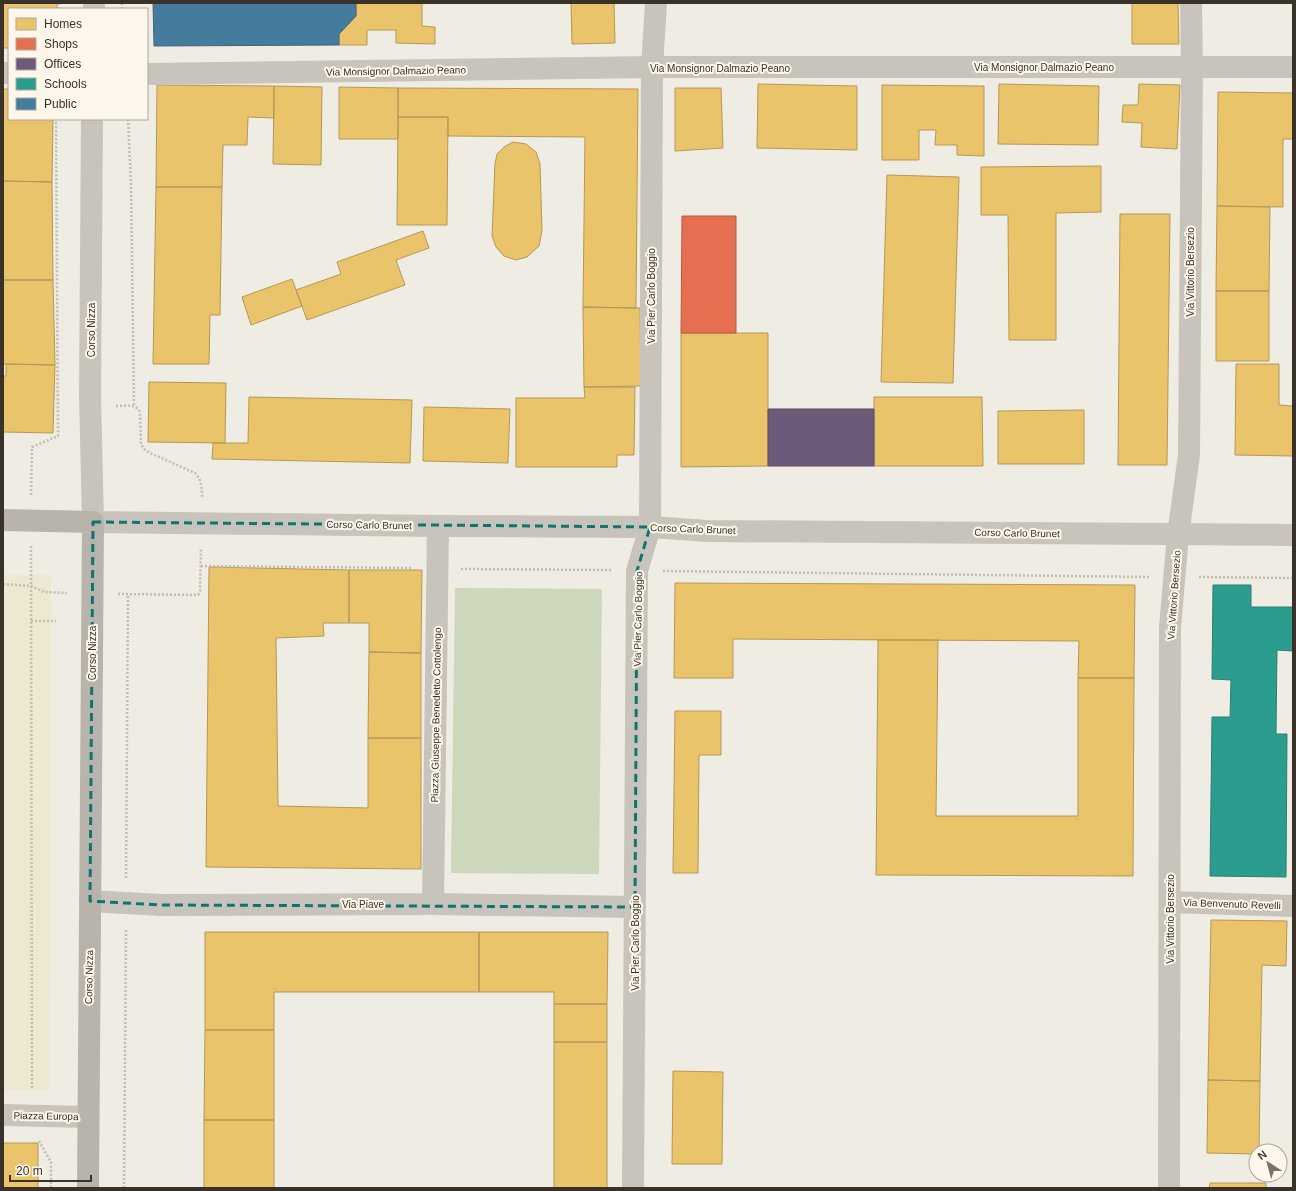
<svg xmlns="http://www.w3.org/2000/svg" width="1296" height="1191" viewBox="0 0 1296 1191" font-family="Helvetica,sans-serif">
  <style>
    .green { fill: #ccd7bb }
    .plaza { fill: #eee7d1 }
    .homes { fill: #e9c46a; stroke: #b49856 }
    .shops { fill: #e76f51; stroke: #b35c45 }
    .offices { fill: #6d597a; stroke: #5e4d61 }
    .schools { fill: #2a9d8f; stroke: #2f7d70 }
    .public { fill: #457b9d; stroke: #42657a }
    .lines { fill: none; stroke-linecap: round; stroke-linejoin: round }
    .path { stroke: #c2bcb3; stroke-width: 2.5; stroke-dasharray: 2 2; stroke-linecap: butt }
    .minor { stroke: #c9c4bb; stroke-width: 22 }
    .tertiary { stroke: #c9c4bb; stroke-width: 22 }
    .secondary { stroke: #b9b4ab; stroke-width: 22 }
    .marked { fill: none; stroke: #0f766e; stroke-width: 3; stroke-dasharray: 8 5; stroke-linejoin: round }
    .labels { text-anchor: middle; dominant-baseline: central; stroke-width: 4; stroke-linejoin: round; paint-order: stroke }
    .street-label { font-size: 10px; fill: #3a3128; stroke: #fcf7ea }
  </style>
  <rect width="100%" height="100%" fill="#efece3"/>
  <path class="green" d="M455,588l147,1 -3,285 -148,-1z"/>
  <path class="plaza" d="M3,575h48l-2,515h-46z"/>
  <path class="homes" d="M3,3h54v6h-48v39h-6z
    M356,3h66v23l13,1v17l-39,-1v-13h-29v15h-28v-11l17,-18z
    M571,3h43l1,40 -43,1z
    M1132,3h46l1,41h-47z
    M758,84l99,2v64l-100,-2z
    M999,84l100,2 -1,59 -100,-1z
    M1139,84l41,1 -3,64 -36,-2 1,-24 -20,-1 1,-17h15z
    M157,85l117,1v32l-26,-1 -1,28h-24l-1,42h-66z
    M882,85l102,1v70l-27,-1v-10h-22l1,-15h-17v30h-37z
    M274,86l48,1 -1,78 -48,-1z
    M339,87l59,1v51h-59z
    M398,88l240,1 -2,219 -53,-1 2,-170 -137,-1v-19h-50z
    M675,88h46l2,60 -48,3z
    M3,89h6v30h44l-1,63 -49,-1z
    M1218,92l75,1v46h-10v68l-66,-1z
    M398,117h50l-1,108h-50z
    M513,142l13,2 10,8 4,12 2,67 -3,15 -12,11 -11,3 -12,-4 -8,-9 -4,-11 3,-72 2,-10 7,-7z
    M1101,166v46l-45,1v127h-47l-1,-125h-27v-48z
    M887,175l72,2 -6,206 -72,-1z
    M3,181l49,1 1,98h-50z
    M156,187h66l-2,128h-10l-1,49h-56z
    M1217,206l53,1 -1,84h-53z
    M1120,214h50l-3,251h-49z
    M423,231l6,17 -33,12 9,25 -98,35 -11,-30 45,-16 -4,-12z
    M292,279l10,27 -51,19 -9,-28z
    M3,280h50l2,85 -52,-1z
    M1216,291h53v70h-53z
    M583,307l57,1 1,78 -57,1z
    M681,333h87v133l-87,1z
    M6,364l49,1 -2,68 -50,-1v-56h3z
    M1236,364h43v41l14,1v50l-58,-1z
    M149,382l77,1 -1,60 -77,-1z
    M584,387h51l-1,68h-17v12h-101v-69h69z
    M249,397l163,3 -2,63 -198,-4 1,-16h35z
    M874,397h108l1,69h-109z
    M424,407l86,2 -2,54 -85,-2z
    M1084,410v54h-86v-53z
    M209,567l140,3v53h-26l1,13 -48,2 2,168 90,2v-70h53v131l-215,-2z
    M349,570h73l-1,83 -52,-1v-29h-20z
    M675,583l460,2 -1,93h-56l1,-37 -346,-2v39h-59z
    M878,640h60l-2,176h142v-138h56l-1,198 -257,-1z
    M369,652l52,1v85h-53z
    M675,711h46v44h-22l-1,118h-25z
    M1211,920l76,1 -1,45 -24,-1 -2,116 -52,-1z
    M205,932h274v60h-205v38h-69z
    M479,932h129l-1,72h-53v-12h-75z
    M554,1004h53v38h-53z
    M205,1030h69v90h-70z
    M554,1042h53v146h-53z
    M673,1071l50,1 -1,92h-50z
    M1208,1080l52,1 -1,70h-3v3l-49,-1z
    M204,1120h70v68h-70z
    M3,1143h35v45h-35z
    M1210,1183h56v5h-57z"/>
  <path class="shops" d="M682,216h54v117h-55z"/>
  <path class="offices" d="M768,409h106v57h-106z"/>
  <path class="schools" d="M1213,585h38v22h42v44l-16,-1 -1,84h11l-1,143 -76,-1 2,-159h18l1,-37 -19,-1z"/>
  <path class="public" d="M153,3h203v13l-17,18v11l-185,1z"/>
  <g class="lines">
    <path class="path" d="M59,3v6
      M122,9v-6
      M128,119l3,65 3,222
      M116,406c9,0 19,-3 24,6l1,32 3,5 6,4 45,20c7,7 7,17 7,26
      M31,495l1,-48 26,-11 -2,-317
      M31,546l1,544
      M201,566l211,2
      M461,569l151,1
      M663,571l487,6
      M1199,577l94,1
      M3,584l28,2 13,6 23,1
      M118,594l80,1 2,-4 1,-43
      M31,621h25
      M126,878l2,-284
      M39,1141l12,21v26
      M124,1188l2,-259"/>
    <path class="minor" d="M3,73h6
      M147,74l505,-7h641
      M90,901l70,4 273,-1 202,3
      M1171,902l122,4
      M433,904l5,-378
      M3,1115l85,2
      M633,1188l4,-617 13,-44 2,-460 4,-64
      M1169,1188l1,-561 8,-92 11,-80 3,-388 -1,-64"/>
    <path class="tertiary" d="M94,9v-6
      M92,119l-2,276 3,127 345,4 212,1 58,4 585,4"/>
    <path class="secondary" d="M3,520l90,2 -5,666"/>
  </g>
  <path class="marked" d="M93,522l557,5 -13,44 -2,336 -475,-2 -70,-4z"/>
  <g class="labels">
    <g class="street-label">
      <text x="1044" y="67">Via Monsignor Dalmazio Peano</text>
      <text x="720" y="68">Via Monsignor Dalmazio Peano</text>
      <text transform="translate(396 71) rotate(-1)">Via Monsignor Dalmazio Peano</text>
      <text transform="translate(1190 272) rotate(-90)">Via Vittorio Bersezio</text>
      <text transform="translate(651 296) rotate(-90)">Via Pier Carlo Boggio</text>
      <text transform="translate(91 330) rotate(-90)">Corso Nizza</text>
      <text transform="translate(369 525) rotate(1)">Corso Carlo Brunet</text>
      <text transform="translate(693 529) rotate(2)">Corso Carlo Brunet</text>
      <text transform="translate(1017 533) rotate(1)">Corso Carlo Brunet</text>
      <text transform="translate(1174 595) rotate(-86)">Via Vittorio Bersezio</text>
      <text transform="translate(638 619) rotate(-89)">Via Pier Carlo Boggio</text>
      <text transform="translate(92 653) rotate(-90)">Corso Nizza</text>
      <text transform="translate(436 715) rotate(-89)">Piazza Giuseppe Benedetto Cottolengo</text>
      <text x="363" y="904">Via Piave</text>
      <text transform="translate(1232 904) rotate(2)">Via Benvenuto Revelli</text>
      <text transform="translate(1170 919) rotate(-90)">Via Vittorio Bersezio</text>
      <text transform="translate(635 943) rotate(-90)">Via Pier Carlo Boggio</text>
      <text transform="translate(89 977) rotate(-89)">Corso Nizza</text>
      <text transform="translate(46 1116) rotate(1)">Piazza Europa</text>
    </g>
  </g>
  <rect width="1296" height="1191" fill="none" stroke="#3a3128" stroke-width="8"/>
  <rect x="8" y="8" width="140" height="112" fill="#fcf7ea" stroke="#aea89c"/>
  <rect x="16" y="18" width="20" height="12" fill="#e9c46a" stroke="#aea89c"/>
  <text x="44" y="28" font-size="12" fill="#3a3128">Homes</text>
  <rect x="16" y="38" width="20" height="12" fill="#e76f51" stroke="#aea89c"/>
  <text x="44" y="48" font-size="12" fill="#3a3128">Shops</text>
  <rect x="16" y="58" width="20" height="12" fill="#6d597a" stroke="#aea89c"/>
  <text x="44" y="68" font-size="12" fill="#3a3128">Offices</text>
  <rect x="16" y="78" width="20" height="12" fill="#2a9d8f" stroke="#aea89c"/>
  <text x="44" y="88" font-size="12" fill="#3a3128">Schools</text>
  <rect x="16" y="98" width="20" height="12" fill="#457b9d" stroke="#aea89c"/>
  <text x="44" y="108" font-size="12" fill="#3a3128">Public</text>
  <g transform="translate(1268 1163) rotate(324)"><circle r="19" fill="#fcf7ea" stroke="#aea89c"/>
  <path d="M0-3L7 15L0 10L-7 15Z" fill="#797269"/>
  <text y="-6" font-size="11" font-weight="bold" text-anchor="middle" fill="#3a3128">N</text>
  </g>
  <path d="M10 1175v6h81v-6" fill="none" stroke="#3a3128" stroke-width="2"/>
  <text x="16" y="1175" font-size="12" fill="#3a3128" stroke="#fcf7ea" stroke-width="3" paint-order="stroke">20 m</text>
</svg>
